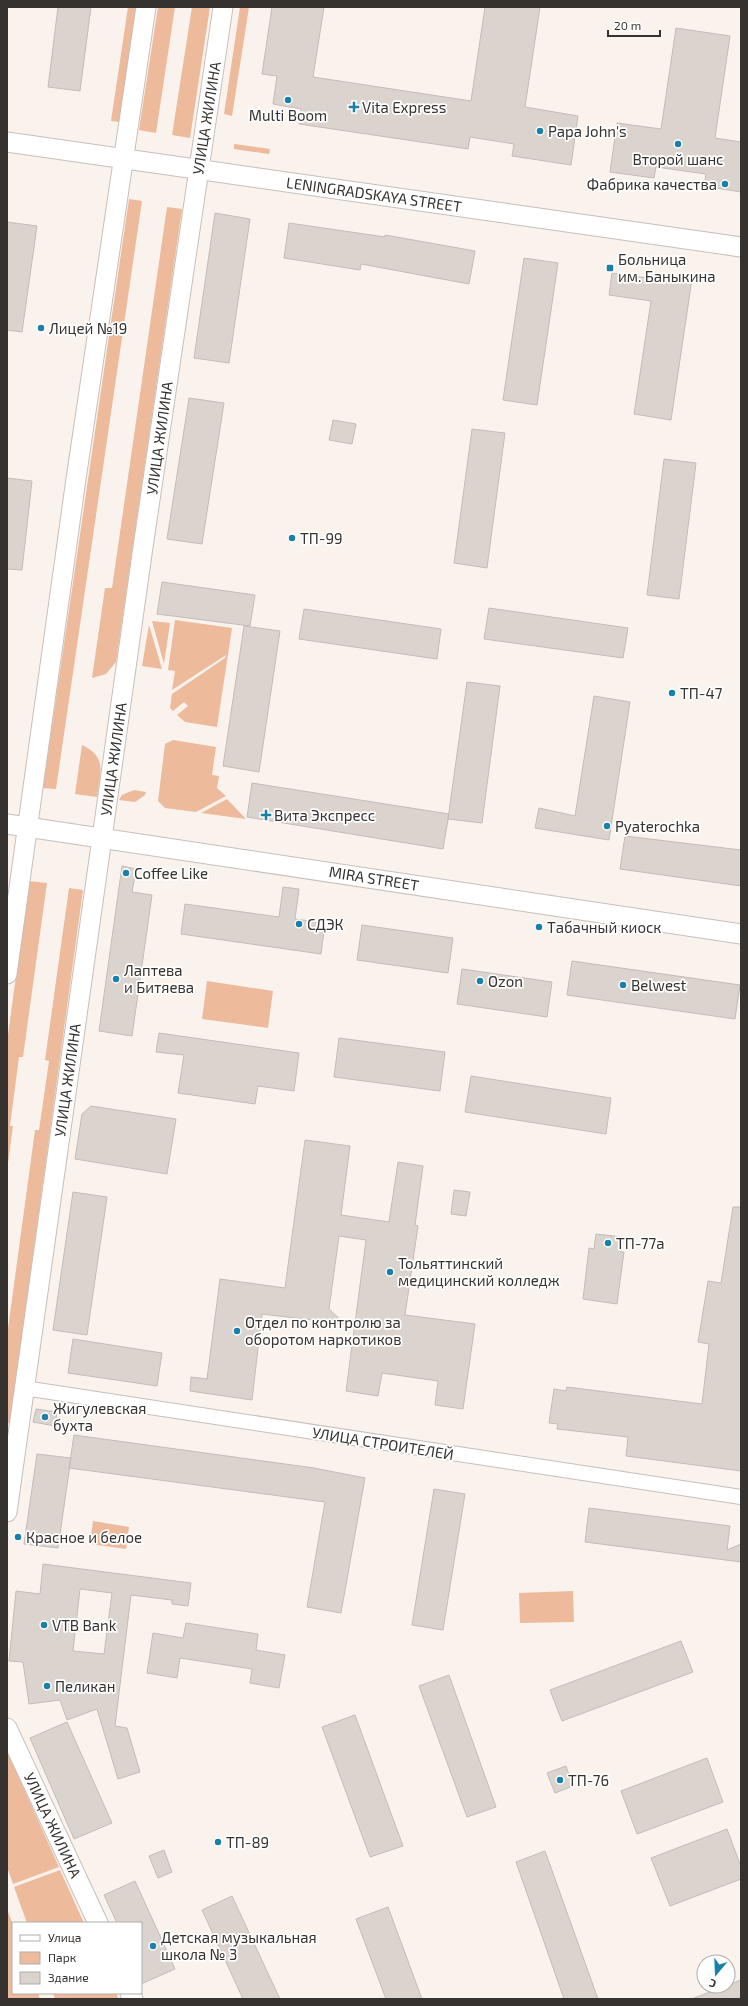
<svg xmlns="http://www.w3.org/2000/svg" width="748" height="2006" viewBox="0 0 748 2006" font-family="'Exo 2',sans-serif">
  <style>
    .green { fill: #edba9b }
    .building { fill: #dbd3ce; stroke: #c4bcb8; fill-rule: evenodd }
    .lines { fill: none; stroke-linecap: round; stroke-linejoin: round }
    .street-casing { stroke: #c7bfba; stroke-width: 16 }
    .secondary-casing { stroke: #c7bfba; stroke-width: 21 }
    .street { stroke: #fff; stroke-width: 14 }
    .secondary { stroke: #fff; stroke-width: 19 }
    .poi-dot { fill: #1a80aa; stroke: #fff; stroke-width: 1.5 }
    .labels { text-anchor: middle; dominant-baseline: central; stroke-width: 3.5; stroke-linejoin: round; paint-order: stroke }
    .poi-label { font-size: 15px; fill: #353230; stroke: #fff; text-anchor: start }
    .street-label { font-size: 15px; fill: #353230; stroke: #fff }
  </style>
  <rect width="100%" height="100%" fill="#faf2ed"/>
  <path class="green" d="M128,7h8l-16,115 -9,-1z
    M158,7h17l-19,126 -17,-3z
    M192,7h18l-20,131 -18,-3z
    M240,7h9l-17,109 -8,-2z
    M234,144l36,5 -1,5 -35,-5z
    M129,199l13,2 -86,588 -13,-1z
    M167,207l15,2 -66,453 -10,12 -14,4 13,-90h7z
    M175,620l57,8 -15,99 -32,-5 -8,-7 11,-9 -4,-4 -11,9 -3,-3 2,-14 53,-36 1,-3 -54,35 3,-19 -7,-1z
    M152,621l18,2 -6,41z
    M149,625l13,44 -20,-3z
    M173,740l43,7 -4,28 7,1 -2,12 9,8 -30,16 -31,-4 -7,-7 7,-57z
    M82,745c26,12 18,28 15,52l-22,-3z
    M134,790l12,2 -1,3 -10,7 -16,-2 3,-5z
    M227,799l19,20 -45,-6z
    M29,881l18,2 -24,174h-4l-9,69h3l-6,45v-129z
    M69,888l14,2 -73,533h-3v-87l28,-206h4l10,-69 -4,-1z
    M207,981l66,10 -5,37 -66,-9z
    M93,1521l36,6 -3,22 -36,-5z
    M573,1591l1,31 -54,1 -1,-30z
    M7,1751l52,116 -46,17 -6,-17z
    M60,1870l24,53h-57l-13,-36z
    M7,1909l6,16v68h25l2,6h-32z
    M53,1993h63l3,6h-64z"/>
  <path class="building" d="M58,7h33l-11,84 -32,-4z
    M272,7h52l-11,70 158,24 14,-94h55l-15,100 53,9 -7,49 -59,-9 2,-12 -44,-7 -2,12 -169,-25 2,-15 -28,-5 4,-28 -15,-2z
    M676,28l54,8 -15,102 26,4v50l-37,-6 2,-12 -50,-7 -2,11 -44,-6 7,-49 44,6z
    M215,213l35,6 -21,144 -35,-5z
    M7,222l30,4 -15,106 -15,-2z
    M289,223l96,14v-2l90,16 -6,33 -108,-20 -1,6 -76,-12z
    M524,258l34,5 -21,142 -34,-5z
    M612,273l42,6 1,-6 37,6 -21,141 -37,-6 17,-113 -42,-6z
    M189,398l35,5 -22,141 -35,-5z
    M333,420l23,4 -4,20 -23,-4z
    M472,429l33,4 -18,135 -33,-5z
    M664,459l32,4 -17,136 -32,-4z
    M7,478l25,3 -10,89 -15,-1z
    M162,582l93,13 -5,31 -93,-12z
    M489,608l139,20 -5,30 -139,-19z
    M304,609l137,20 -4,30 -138,-20z
    M244,626l36,5 -21,141 -36,-6z
    M467,682l33,4 -18,137 -34,-4z
    M594,696l36,6 -21,138 -74,-12 4,-20 36,8z
    M252,783l197,31 -6,35 -196,-32z
    M625,836l116,14v36l-121,-17z
    M122,866l14,3 -4,23 20,3 -20,141 -33,-5z
    M283,887l16,2 -4,30 30,4 -4,31 -140,-20 4,-30 94,13z
    M362,925l91,13 -5,35 -91,-13z
    M572,961l168,24 -5,34 -168,-24z
    M462,969l90,13 -5,35 -90,-13z
    M159,1033l140,20 -5,38 -36,-5 -3,18 -77,-11 6,-38 -28,-3z
    M339,1038l106,14 -5,39 -106,-14z
    M471,1076l140,22 -5,36 -141,-22z
    M91,1106l85,13 -9,55 -92,-15 7,-45z
    M305,1140l45,6 -9,69 48,7 9,-60 25,4 -8,59 3,1 -13,89 70,9 -12,85 -28,-4 3,-24 -56,-8 -4,23 -32,-5 20,-151 -27,-4 -10,73 16,15 -83,-10 -10,86 -62,-9 1,-14 16,2 13,-100 65,9z
    M454,1190l16,2 -4,24 -15,-2z
    M73,1192l34,5 -20,138 -34,-5z
    M733,1207h8v264l-115,-15 2,-19 -71,-8 1,-5 -9,-1 5,-34 12,2 1,-4 135,17 7,-60 -11,-2 3,-18 7,-43 13,2z
    M596,1234l26,3 -1,15h3l-7,52 -34,-5 6,-51 5,1z
    M73,1339l89,14 -5,33 -89,-13z
    M36,1409l21,3 -2,14 -22,-4z
    M74,1435l240,33 51,10 -24,135 -34,-6 18,-105 -256,-34z
    M37,1454l34,4 -13,90 -34,-4z
    M434,1489l31,5 -22,136 -31,-5z
    M589,1508l141,18 -3,24 14,-6v18l-156,-20z
    M43,1564l148,19 -3,23 -16,-2v-4l-41,-5 -16,131 12,2 13,44 -22,7 -21,-70 -30,11 -7,-20 -31,4 -6,-42 -14,-1 7,-70 24,3zM80,1589l32,4 -8,61 -31,-3z
    M186,1623l72,11 -2,16 29,5 -6,33 -29,-5 2,-14 -72,-11 -3,20 -30,-5 6,-40 30,5z
    M681,1641l12,31 -131,49 -12,-31z
    M449,1675l47,132 -29,10 -48,-131z
    M355,1715l48,131 -33,11 -48,-130z
    M67,1722l45,101 -38,16 -44,-101z
    M707,1758l16,44 -86,32 -16,-43z
    M566,1766l7,20 -18,7 -8,-20z
    M727,1829l14,38v12l-71,27 -19,-48z
    M164,1850l8,22 -14,6 -9,-22z
    M545,1851l53,148h-34l-48,-137z
    M135,1881l40,88 -34,15v-61h-24l-13,-28z
    M232,1896l48,103h-37l-41,-89z
    M388,1907l34,92h-36l-30,-80z
    M741,1980v19h-47v-1z"/>
  <g class="lines">
    <defs>
      <path id="street" d="M24,1388l717,109"/>
      <path id="secondary" d="M7,142l734,105
        M7,824l734,110
        M7,974l69,-495 70,-472
        M7,1512l136,-965 80,-540
        M7,1728l91,195
        M130,1993l3,6"/>
    </defs>
    <use href="#street" class="street-casing"/>
    <use href="#secondary" class="secondary-casing"/>
    <use href="#street" class="street"/>
    <use href="#secondary" class="secondary"/>
  </g>
  <g class="poi-dot">
    <circle cx="288" cy="100" r="4"/>
    <path d="M352 101h4v4h4v4h-4v4h-4v-4h-4v-4h4z"/>
    <circle cx="540" cy="131" r="4"/>
    <circle cx="678" cy="144" r="4"/>
    <circle cx="725" cy="184" r="4"/>
    <rect x="606" y="264" width="8" height="8" rx="2"/>
    <circle cx="41" cy="328" r="4"/>
    <circle cx="292" cy="538" r="4"/>
    <circle cx="672" cy="693" r="4"/>
    <path d="M264 809h4v4h4v4h-4v4h-4v-4h-4v-4h4z"/>
    <circle cx="607" cy="826" r="4"/>
    <circle cx="126" cy="873" r="4"/>
    <circle cx="299" cy="924" r="4"/>
    <circle cx="539" cy="927" r="4"/>
    <circle cx="116" cy="979" r="4"/>
    <circle cx="480" cy="981" r="4"/>
    <circle cx="623" cy="985" r="4"/>
    <circle cx="608" cy="1243" r="4"/>
    <circle cx="390" cy="1272" r="4"/>
    <circle cx="237" cy="1331" r="4"/>
    <circle cx="45" cy="1417" r="4"/>
    <circle cx="18" cy="1537" r="4"/>
    <circle cx="44" cy="1625" r="4"/>
    <circle cx="47" cy="1686" r="4"/>
    <circle cx="560" cy="1780" r="4"/>
    <circle cx="218" cy="1842" r="4"/>
    <circle cx="153" cy="1946" r="4"/>
  </g>
  <g class="labels">
    <g class="poi-label">
      <text x="362" y="107">Vita Express</text>
      <text x="288" y="115" text-anchor="middle">Multi Boom</text>
      <text x="548" y="131">Papa John's</text>
      <text x="678" y="159" text-anchor="middle">Второй шанс</text>
      <text x="717" y="184" text-anchor="end">Фабрика качества</text>
      <text x="618" y="259">Больница<tspan x="618" dy="17">им. Баныкина</tspan></text>
      <text x="49" y="328">Лицей №19</text>
      <text x="300" y="538">ТП-99</text>
      <text x="680" y="693">ТП-47</text>
      <text x="274" y="815">Вита Экспресс</text>
      <text x="615" y="826">Pyaterochka</text>
      <text x="134" y="873">Coffee Like</text>
      <text x="307" y="924">СДЭК</text>
      <text x="547" y="927">Табачный киоск</text>
      <text x="124" y="970">Лаптева<tspan x="124" dy="17">и Битяева</tspan></text>
      <text x="488" y="981">Ozon</text>
      <text x="631" y="985">Belwest</text>
      <text x="616" y="1243">ТП-77а</text>
      <text x="398" y="1263">Тольяттинский<tspan x="398" dy="17">медицинский колледж</tspan></text>
      <text x="245" y="1322">Отдел по контролю за<tspan x="245" dy="17">оборотом наркотиков</tspan></text>
      <text x="53" y="1408">Жигулевская<tspan x="53" dy="17">бухта</tspan></text>
      <text x="26" y="1537">Красное и белое</text>
      <text x="52" y="1625">VTB Bank</text>
      <text x="55" y="1686">Пеликан</text>
      <text x="568" y="1780">ТП-76</text>
      <text x="226" y="1842">ТП-89</text>
      <text x="161" y="1937">Детская музыкальная<tspan x="161" dy="17">школа № 3</tspan></text>
    </g>
    <g class="street-label">
      <text transform="translate(206 118) rotate(-81)">УЛИЦА ЖИЛИНА</text>
      <text transform="translate(374 194) rotate(8)">LENINGRADSKAYA STREET</text>
      <text transform="translate(159 438) rotate(-82)">УЛИЦА ЖИЛИНА</text>
      <text transform="translate(113 759) rotate(-82)">УЛИЦА ЖИЛИНА</text>
      <text transform="translate(374 878) rotate(9)">MIRA STREET</text>
      <text transform="translate(67 1080) rotate(-82)">УЛИЦА ЖИЛИНА</text>
      <text transform="translate(383 1443) rotate(9)">УЛИЦА СТРОИТЕЛЕЙ</text>
      <text transform="translate(53 1825) rotate(65)">УЛИЦА ЖИЛИНА</text>
    </g>
  </g>
  <rect width="748" height="2006" fill="none" stroke="#353230" stroke-width="16"/>
  <rect x="12" y="1922" width="130" height="72" fill="#ffffff" stroke="#aeadac"/>
  <rect x="20" y="1935" width="20" height="6" fill="#ffffff" stroke="#aeadac"/>
  <text x="48" y="1942" font-size="12" fill="#353230">Улица</text>
  <rect x="20" y="1952" width="20" height="12" fill="#edba9b" stroke="#aeadac"/>
  <text x="48" y="1962" font-size="12" fill="#353230">Парк</text>
  <rect x="20" y="1972" width="20" height="12" fill="#dbd3ce" stroke="#aeadac"/>
  <text x="48" y="1982" font-size="12" fill="#353230">Здание</text>
  <g transform="translate(716 1974) rotate(199)"><circle r="19" fill="#ffffff" stroke="#aeadac"/>
  <path d="M0-3L7 15L0 10L-7 15Z" fill="#1a80aa"/>
  <text y="-6" font-size="11" font-weight="bold" text-anchor="middle" fill="#353230">С</text>
  </g>
  <path d="M608 30v6h52v-6" fill="none" stroke="#353230" stroke-width="2"/>
  <text x="614" y="30" font-size="12" fill="#353230" stroke="#ffffff" stroke-width="3" paint-order="stroke">20 m</text>
</svg>
